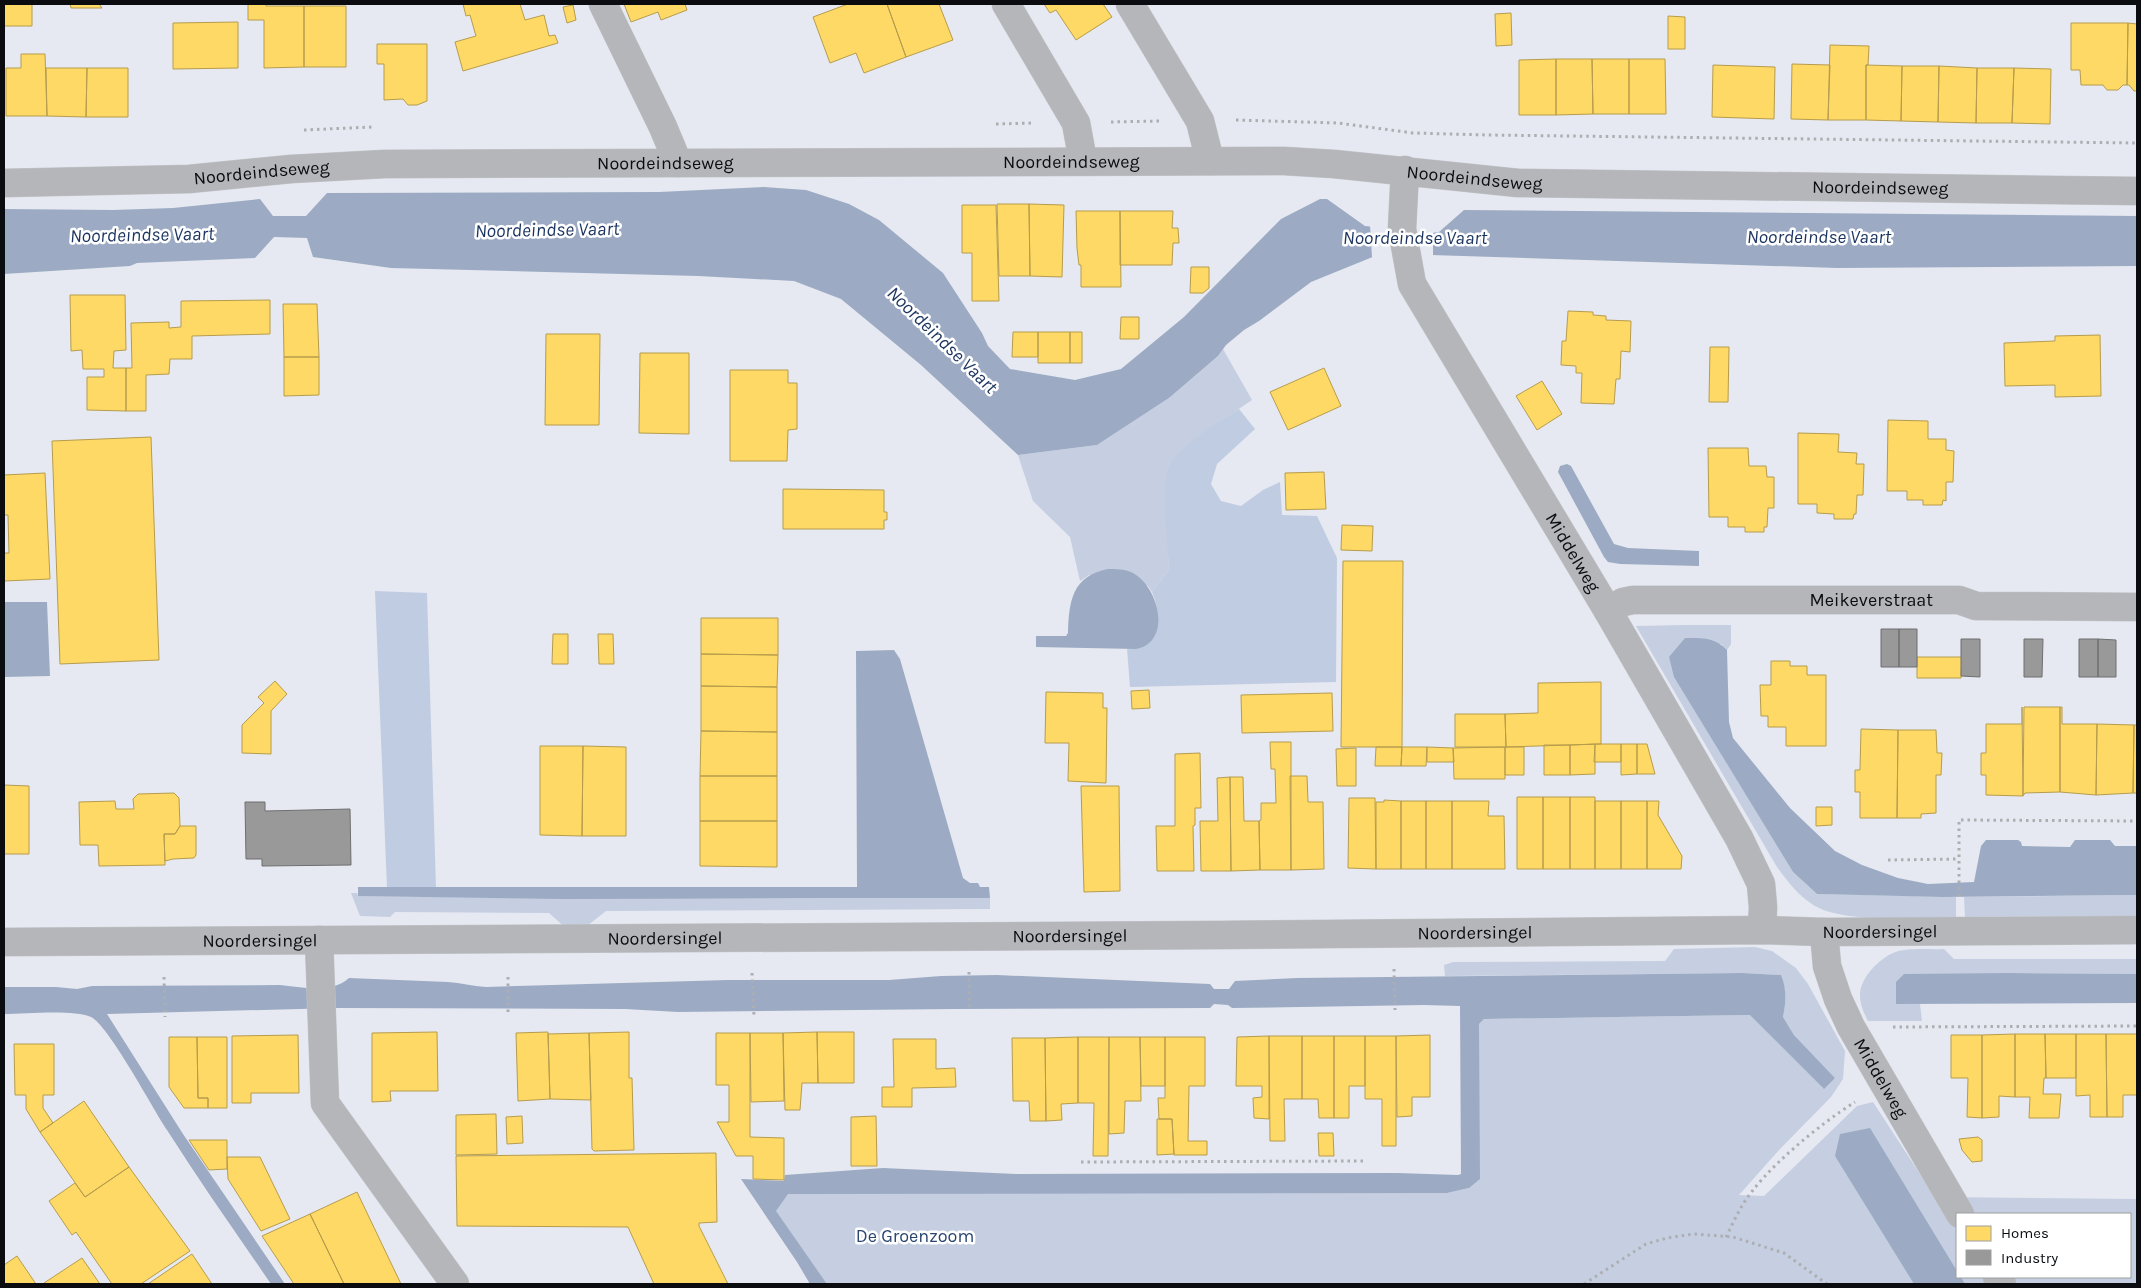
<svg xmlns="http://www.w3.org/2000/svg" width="2141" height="1288" viewBox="0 0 2141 1288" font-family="Karla,sans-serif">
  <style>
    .green { fill: #c5cfe1; fill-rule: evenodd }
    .forest { fill: #c0cce2 }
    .water { fill: #9cabc3 }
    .pier { fill: #e6e9f1 }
    .homes { fill: #ffd966; stroke: #b69c4c }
    .industry { fill: #999; stroke: #6e6f70 }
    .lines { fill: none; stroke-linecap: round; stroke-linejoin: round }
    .minor-casing { stroke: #c4c6cc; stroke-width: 29 }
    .path { stroke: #acaeb2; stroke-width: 3; stroke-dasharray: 2.5 4; stroke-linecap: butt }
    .minor { stroke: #b5b6b9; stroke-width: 28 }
    .labels { text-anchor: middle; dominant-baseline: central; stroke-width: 5; stroke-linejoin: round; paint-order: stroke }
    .street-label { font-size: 18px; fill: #0a0c10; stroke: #fff }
    .park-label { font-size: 18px; fill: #2a4571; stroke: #fff }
    .water-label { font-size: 19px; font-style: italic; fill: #1b345f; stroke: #fff }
  </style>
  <rect width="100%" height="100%" fill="#e6e9f1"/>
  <path class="green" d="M1223,349l29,51 -53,36 -34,56 4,78 -17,22 -4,-6 -59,-11 -9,6 -10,-44 -37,-36 -15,-46 79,-10 72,-47 49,-42z
    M1685,625h46v19l-4,6 -6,-6 -52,13 6,20 118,195 24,22 139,3v20c-38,0 -109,7 -141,-11 -16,-9 -27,-24 -38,-39l-141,-241z
    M351,893h6l1,3 441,3 191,-1v11l-384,2 -23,18h-16l-18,-16 -154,-1 -5,5 -30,-1z
    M2137,895v21l-172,1 -1,-20z
    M1755,947l17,4 24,17 12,16 37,67 -2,28 -12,18 -52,53 -40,45 25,1 93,-90 16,-4 62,95 202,2v85h-1310l-52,-73 -7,-24 662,6h17l22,-5 10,-164 5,-5 267,-4 72,73 12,-10 -41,-43 -11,-18c3,-15 4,-27 -3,-42l-38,-2 -297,3 -1,-11 9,-3 212,-1 9,-12zM1957,1214h173v63h-173z
    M1944,949l10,10h183v15l-126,-1 -115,30 24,1 2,17h-54c-4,-8 -8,-16 -8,-26 0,-17 19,-36 33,-42 15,-6 36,-3 51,-4z"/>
  <path class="forest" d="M1239,409l16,20 -38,35 -6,20 10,17 20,5 22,-16 17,-8 2,33 35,1 20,42 -1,124 -206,5 -3,-39c33,1 36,-31 25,-56l17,-22c-1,-23 -9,-84 0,-103 10,-22 50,-45 70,-58z
    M375,591l52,2 9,295h-49z"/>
  <path class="water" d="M764,187l42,3 43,14 30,16 64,53 39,60 6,13 22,23 65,11 46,-11 63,-52 97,-98 39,-20h7l38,27 67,7 7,-1 25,-22 673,6v50l-300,2 -406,-13 -56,1 -64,26 -52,39 -15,9 -18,15 -8,11 -49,42 -72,47 -79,10 -97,-90 -80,-66 -47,-18 -96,-5 -307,-8 -78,-11 -6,-19 -33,-1 -19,21 -118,5 -7,3 -126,8v-65l109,1 60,-2 87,-9 13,17h33l21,-23 332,-1z
    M1567,464l4,2 43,78 14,4 71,3v15l-79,-2 -12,-2 -4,-5 -46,-85 2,-6z
    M1108,569c8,0 16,0 23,3 28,13 42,70 5,77l-100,-2v-11h30l2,-3c1,-32 4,-57 40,-64z
    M4,602h43l3,74 -46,1z
    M1685,638c16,0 30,-1 42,12l2,72 4,16 57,70 45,43 27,14 36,13 30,6 46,-2 7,-36 5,-6h32l3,2 1,4 48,1 5,-7h35l5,6h22v49l-194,2 -126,-3 -24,-22 -119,-195 -5,-20z
    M894,650l6,9 63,219 7,5h8l2,4h9l1,11 -427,1 -205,-3v-9h499l-1,-236z
    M1742,973l39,2c6,15 5,27 2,42l11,18 41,43 -11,11 -74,-74 -266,4 -5,5 1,155 -11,9 -22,5 -659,1 -12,17 51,73h-17l-13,-22 -56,-83 43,2 1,-6 98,-7 133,6 381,-1 61,2 3,-1 -1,-168 -36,-1 -192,3 -4,-3 -14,-1 -4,4 -257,1 -275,3 -53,-3 -289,-1 -229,6 76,120 102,150h-14c-35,-51 -71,-102 -104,-154 -14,-21 -58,-104 -76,-113 -18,-8 -66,-3 -87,-3v-27h52l21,2 15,-3 188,-1c21,2 52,9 69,-7l99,4c13,1 24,4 38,5l242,-7h161l52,-4 56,-1 213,9 4,5h15l6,-8 62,-3z
    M2011,973l126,1v29l-241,1v-22l8,-8z
    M1870,1128l87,143v6h4l4,7h-51l-79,-128 5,-22z"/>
  <path class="pier" d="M1370,225l63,7v24l-61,1z"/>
  <path class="homes" d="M4,4h28v22h-28z
    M70,4h29l3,4h-31z
    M248,4h18v2h38v61l-40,1v-48h-16z
    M463,4h57l5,16 19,-5 5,21 6,-1 3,8 -95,28 -8,-29 21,-6 -6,-21 -4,1z
    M624,4h61l2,6 -26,10 -3,-8 -27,10z
    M848,4h39l19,53 -42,16 -8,-20 -26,10 -17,-46z
    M887,4h52l14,36 -47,17z
    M1044,4h59l9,13 -36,23 -20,-30 -6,3z
    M573,5l3,15 -9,3 -4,-16z
    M304,6h42v61h-42z
    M1511,13l1,32 -16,1 -1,-32z
    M1668,16l17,1v32h-17z
    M238,22v46l-65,1v-46z
    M2071,23h57l-1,62h-4l-5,5h-11l-4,-5h-22l-1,-15h-9z
    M2128,23l9,1v67h-3l-5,-6h-2z
    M377,44h50v57l-10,4h-9l-5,-6 -19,1v-36h-7z
    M1830,45l39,1 -1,19h-2v55h-38z
    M21,54h24l2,62h-41v-48h15z
    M1556,59v56h-37v-55z
    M1556,59h36l1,55 -37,1z
    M1592,59h37v55h-36z
    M1629,59h36l1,55h-37z
    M1792,64l38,1 -2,55 -37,-1z
    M1713,65l62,2 -1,52 -62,-2z
    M1866,65l36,1 -1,55 -35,-1z
    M1902,66h37l-1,56 -37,-1z
    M1939,66l38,2 -1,55 -38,-1z
    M46,68h41l-1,49 -39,-1z
    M87,68h41v49h-42z
    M1977,68h37l-2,55h-36z
    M2014,68l37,1 -1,55 -38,-1z
    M997,204h32l1,72h-31z
    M1029,204l35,1 -2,72 -32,-1z
    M962,205h34l3,96h-27v-48h-10z
    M1076,211h44l1,76h-40v-22h-2l-2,-17z
    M1120,211h53l-1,17h6l1,15h-6l-1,22h-52z
    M1191,267h18v21l-6,5h-13z
    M70,295h55l1,55 -12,1 -1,17h13v43l-39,-1v-33h17v-8h-21l-1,-19 -11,1z
    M270,300v34l-78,2v23h-22l-1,15 -23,1v36h-20v-43h6l-1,-45 38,-1v6l12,-1v-26z
    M283,304h34l2,53h-35z
    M1568,311l25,1v3l13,1v4l25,1 -1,31 -9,-1 -1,28h-4l-2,25 -33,-1 1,-30h-6v-7l-15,-1 1,-24h4z
    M1121,317h18v22h-19z
    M1013,332h25v25h-26z
    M1038,332h32v31h-32z
    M1070,332h12v31h-12z
    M546,334h54l-1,91h-54z
    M2100,335l1,61 -46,1v-12l-50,1 -1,-43 51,-2v-5z
    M1710,347h19l-1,55h-19z
    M640,353h49v81l-50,-1z
    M284,357h35v38l-35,1z
    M1324,368l17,38 -53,24 -18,-38z
    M730,370h58v13h9v46l-9,1 -1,31h-57z
    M1542,381l20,33 -25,16 -21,-34z
    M1888,420l40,1v18h18v11l8,1 -1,31h-7v19l-3,-1 -1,5h-19v-5h-16v-9h-20z
    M1798,433l41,1 -1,18 19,1 -1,11h8l-1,31h-6l-1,19h-2l-1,5h-19v-5l-17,-1v-9h-19z
    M151,437l8,223 -99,4 -8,-223z
    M1708,448h40l1,18h17l1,11h7v31h-6l-1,19h-3v5h-19v-5h-17v-10h-19z
    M1324,472l2,37 -40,1 -1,-37z
    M45,473l5,106 -46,2v-28h5l-1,-38h-4v-40z
    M783,489l101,1v22h3v8h-3v9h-101z
    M1342,525l31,1 -1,25 -31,-1z
    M1343,561h60l-1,186h-61z
    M701,618h77v37l-77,-1z
    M553,634h15v30h-16z
    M598,634h15l1,30h-15z
    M701,654l77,1 -1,32 -76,-1z
    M1917,657h45l-1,21h-44z
    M1771,661h19v5h17v9h19v71h-40v-19h-18v-11h-7l-1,-31h11z
    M275,681l12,13 -16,17v43l-29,-1v-28l22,-22 -6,-6z
    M1601,682v62l-95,3 -1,-33 33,-1v-30z
    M701,686l76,1v45l-76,-1z
    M1149,690l1,18 -18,1 -1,-18z
    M1046,692l57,1v15h4l-1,75 -38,-2 1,-38h-24z
    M1332,693l1,38 -91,2 -1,-38z
    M2022,707l1,89 -37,-1v-20h-5v-22h5v-29h36z
    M2024,707h36v85l-35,1 -2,3z
    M2060,707h2v17h35l-1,71 -36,-3z
    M1455,714h50l1,33h-51z
    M2097,724l37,1 -1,68 -37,2z
    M2134,725h3v68h-4z
    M1861,729l37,1 -1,88h-37v-26h-5v-22h5z
    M1898,730h38l1,23h5l-1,22h-5v38l-15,1v4h-24z
    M701,731l76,1v44h-77z
    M1270,742h21v128h-31l-1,-49 2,-1v-17h15l-1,-34h-4z
    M1595,744v30l-25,1v-30z
    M1595,744h26v18h-27z
    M1621,744h16v30l-16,1z
    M1637,744h10l8,30h-18z
    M1544,745h26v30h-26z
    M540,746h43l-1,90 -42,-1z
    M583,746l43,1v89h-44z
    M1376,747h26l-1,19h-26z
    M1402,747h25l-1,19h-25z
    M1427,747l26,1 1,14h-27z
    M1505,747h19v28h-19z
    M1505,747v32h-51l-1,-31z
    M1356,748v38h-19l-1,-37z
    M1200,753l1,55h-6v17l-2,1 1,45h-37l-1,-45h19v-72z
    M700,776h77v45h-77z
    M1290,776h17l1,26h15l1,67 -33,1z
    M1230,777l1,94h-30l-1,-50h18l-1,-43z
    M1230,777h13l1,44h15l1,49 -29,1z
    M4,785l25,1v68h-25z
    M1081,786h38l1,105 -36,1z
    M174,793l5,5 1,28 -5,8h-11l1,31 -66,1 -1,-21h-18l-1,-43 36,-1 1,8h18l-1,-10 5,-5z
    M1517,797h26v72h-26z
    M1543,797h27v72h-27z
    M1570,797h25v72h-25z
    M1349,798h26l1,71 -28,-1z
    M1384,800l17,1v68h-25v-67h8z
    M1401,801h25v68h-25z
    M1426,801h26v68h-26z
    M1452,801h37l-1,15h16l1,53h-53z
    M1595,801h26v68h-26z
    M1621,801h26v68h-26z
    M1647,801h12l-1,14 24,41 -1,13h-34z
    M1816,807h16v18l-16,1z
    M700,821h77v46l-77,-1z
    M180,826h16v29l-2,3 -21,1 -8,2 -1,-27h11z
    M437,1032l1,59h-48l1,10 -19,1v-69z
    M548,1032l2,67 -32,2 -2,-68z
    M629,1032v46h3l2,72 -40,1 -2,-2 -3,-116z
    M817,1032h37v51h-36z
    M817,1032l1,51h-16l-2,27h-15l-2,-77z
    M589,1033l2,67 -41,-1 -2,-65z
    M716,1033h34v104l34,1v42l-31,-1v-23h-17l-19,-34h12v-37h-13z
    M750,1033h33l1,68 -33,1z
    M2015,1034h30l1,44h-2l-1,16h18l-2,24h-30l1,-21h-15z
    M2015,1034v63l-16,-1v21l-17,1v-83z
    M2045,1034h31v44h-30z
    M2076,1034h30l1,83h-17v-22l-14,1z
    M2106,1034h31v61h-14v22h-16z
    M298,1035l1,58h-48v10h-19v-67z
    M1430,1035v62h-18v19l-15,1 -1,-81z
    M1951,1035h31v83l-15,-1 1,-39h-17z
    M1269,1036h33v63h-18l1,42h-15z
    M1269,1036v83l-15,-1 -1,-20 9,-1v-11h-26l1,-49z
    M1302,1036h32v82h-15l-1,-19h-16z
    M1334,1036h31v50h-16v32h-15z
    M1365,1036h31v110h-14v-47h-17z
    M169,1037h28l1,61h10v10h-24l-15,-21z
    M197,1037h30v71h-19v-10h-10z
    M1078,1037v66l-17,1 1,16 -16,1 -1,-83z
    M1078,1037h31l-1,119h-15l1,-53h-16z
    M1109,1037h31l1,64h-16l-1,32 -15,1z
    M1140,1037h25v49h-24z
    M1165,1037h40v49h-16l-1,55h19v14h-33l-2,-36h-13l-1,-21h7z
    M1012,1038h33l1,83h-16l-1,-20h-16z
    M893,1039h43v30l19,-1 1,19 -44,1v19h-30v-20h12z
    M14,1044h40v51h-11v13l10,15 -13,9 -14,-23v-14h-11z
    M84,1101l45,66 -44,30 -45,-65z
    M496,1114l1,40 -41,1v-40z
    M522,1116l1,27 -16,1 -1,-27z
    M876,1116l1,50h-26v-49z
    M1157,1119h15l2,35 -17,1z
    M1318,1133h15l1,23h-15z
    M1978,1137l4,3v21l-10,1 -10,-12 -3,-11z
    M189,1140h38v29l-18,1z
    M716,1153l1,69 -18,1v3l29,58h-74l-26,-57 -171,-1 -1,-70z
    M227,1157h33l30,62 -29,12 -33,-52z
    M129,1167l61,84 -49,33h-29l-36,-52 -4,3 -23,-34 26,-18 10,14z
    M357,1192l44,92h-57l-34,-70z
    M310,1214l34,70h-50l-32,-48z
    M192,1254l20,30h-64z
    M17,1256l19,28h-32v-19z
    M82,1258l18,26h-56v-1z"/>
  <path class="industry" d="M1881,629h18v38h-18z
    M1899,629h18v38h-18z
    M1961,639h19v38l-19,-1z
    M2024,639h19l-1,38h-18z
    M2079,639h19v38h-19z
    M2098,639l18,1v37h-18z
    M245,802h20v9l85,-2 1,56 -89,1v-7h-16z"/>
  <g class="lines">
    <defs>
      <g id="minor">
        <path d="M603,4l60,123 15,36"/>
        <path d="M1006,4l70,119 7,38"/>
        <path d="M1130,4l70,117 10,40"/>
        <path id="s1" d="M1405,170l-3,59 10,55 196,327 131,227 22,46 2,23 -1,23"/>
        <path id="s2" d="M4,183l185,-4 102,-10 94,-5 899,-3 50,3 184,19 619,8"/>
        <path id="s3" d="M1608,611l15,-9 10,-2h326l17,6 161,1"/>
        <path id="s4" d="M1824,932l3,34 11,33 13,28 109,187"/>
        <path d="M319,940l6,163 130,181"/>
        <path id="s5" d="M4,942l1215,-7 543,-5 62,2 313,-2"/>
        <path d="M1997,1277l5,7"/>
      </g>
    </defs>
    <use href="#minor" class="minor-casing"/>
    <path class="path" d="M1236,120l102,3 75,10 74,2 650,8
      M1111,122l49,-1
      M996,124l39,-1
      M304,130l68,-3
      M1888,860l71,-1
      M1959,896v-76l178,1
      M1394,969l1,41
      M969,972v39
      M752,973l2,43
      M164,977l1,40
      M508,1012v-38
      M1893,1027l244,-1
      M1081,1162l284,-1
      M1726,1237c5,-10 10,-21 16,-31 21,-36 78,-82 113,-104
      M1584,1284l62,-40 21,-6 26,-4 40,3 51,16 43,31"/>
    <use href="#minor" class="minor"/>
  </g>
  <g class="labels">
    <g class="street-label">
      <text stroke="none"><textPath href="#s2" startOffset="1068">Noordeindseweg</textPath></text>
      <text stroke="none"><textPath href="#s2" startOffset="662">Noordeindseweg</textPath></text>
      <text stroke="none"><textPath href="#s2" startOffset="258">Noordeindseweg</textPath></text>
      <text stroke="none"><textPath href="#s2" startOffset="1472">Noordeindseweg</textPath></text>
      <text stroke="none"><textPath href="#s2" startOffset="1878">Noordeindseweg</textPath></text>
      <text stroke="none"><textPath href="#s1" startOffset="428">Middelweg</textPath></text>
      <text stroke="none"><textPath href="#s3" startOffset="266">Meikeverstraat</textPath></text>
      <text stroke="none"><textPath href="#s5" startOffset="1876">Noordersingel</textPath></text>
      <text stroke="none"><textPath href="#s5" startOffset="1471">Noordersingel</textPath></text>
      <text stroke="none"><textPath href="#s5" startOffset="1066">Noordersingel</textPath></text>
      <text stroke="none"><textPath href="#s5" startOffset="661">Noordersingel</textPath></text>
      <text stroke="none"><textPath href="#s5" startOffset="256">Noordersingel</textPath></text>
      <text stroke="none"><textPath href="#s4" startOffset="159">Middelweg</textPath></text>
    </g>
    <g class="park-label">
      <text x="915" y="1236">De Groenzoom</text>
    </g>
    <g class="water-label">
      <text transform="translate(547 230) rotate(-1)">Noordeindse Vaart</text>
      <text transform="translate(142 235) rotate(-1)">Noordeindse Vaart</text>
      <text x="1819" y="237">Noordeindse Vaart</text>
      <text x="1415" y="238">Noordeindse Vaart</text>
      <text transform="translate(942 340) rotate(44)">Noordeindse Vaart</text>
    </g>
  </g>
  <rect width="2141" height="1288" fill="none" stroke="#0a0c10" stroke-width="10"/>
  <rect x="1956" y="1213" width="175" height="65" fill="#ffffff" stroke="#9d9e9f"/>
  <rect x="1966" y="1226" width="25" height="15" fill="#ffd966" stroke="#9d9e9f"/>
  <text x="2001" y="1238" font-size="15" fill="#0a0c10">Homes</text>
  <rect x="1966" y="1250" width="25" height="15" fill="#999999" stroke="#9d9e9f"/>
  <text x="2001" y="1263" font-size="15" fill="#0a0c10">Industry</text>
</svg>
